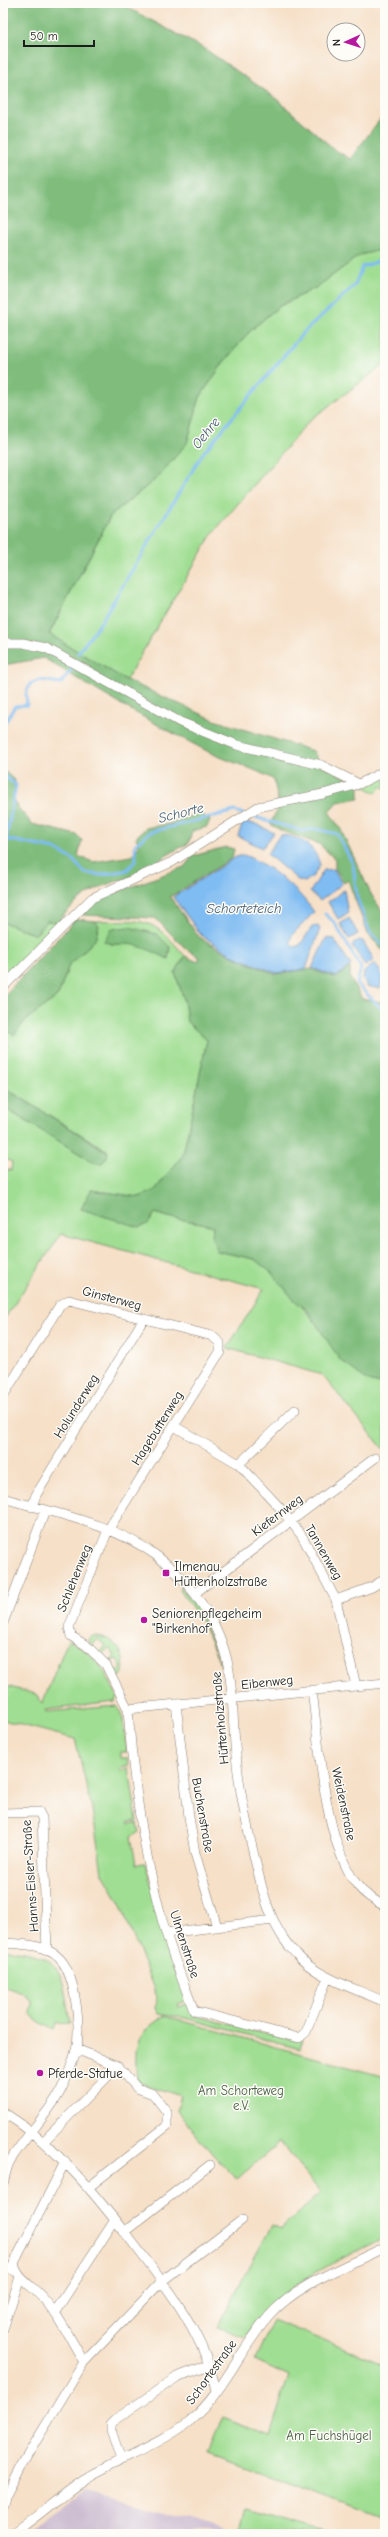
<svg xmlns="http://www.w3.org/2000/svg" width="388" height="2537" viewBox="0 0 388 2537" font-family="'Comic Neue',sans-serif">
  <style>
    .industrial { fill: #cdbed2 }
    .green { fill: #a0de93; stroke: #5e7d58; fill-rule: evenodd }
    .forest { fill: #80bd7d; stroke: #4e6c4c }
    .water { fill: #7fbcf2; stroke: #4e6c87 }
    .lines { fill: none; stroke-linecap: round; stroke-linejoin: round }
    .stream { stroke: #7fbcf2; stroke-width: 3 }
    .street-casing { stroke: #897e72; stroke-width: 10 }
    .street { stroke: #fff; stroke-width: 9 }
    .poi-dot { fill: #b5179e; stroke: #fdfcf7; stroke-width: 1.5 }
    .labels { text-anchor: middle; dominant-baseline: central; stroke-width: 3; stroke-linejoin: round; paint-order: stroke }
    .street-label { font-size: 13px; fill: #1c1c1c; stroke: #fdfcf7 }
    .poi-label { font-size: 13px; fill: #1c1c1c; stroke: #fdfcf7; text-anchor: start }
    .park-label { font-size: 13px; fill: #4a6046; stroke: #fdfcf7 }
    .water-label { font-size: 14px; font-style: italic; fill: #445c72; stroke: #fdfcf7 }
  </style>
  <rect width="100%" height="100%" fill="#fdfcf7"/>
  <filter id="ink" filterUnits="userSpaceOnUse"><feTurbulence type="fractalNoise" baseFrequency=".025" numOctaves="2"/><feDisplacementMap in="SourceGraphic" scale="8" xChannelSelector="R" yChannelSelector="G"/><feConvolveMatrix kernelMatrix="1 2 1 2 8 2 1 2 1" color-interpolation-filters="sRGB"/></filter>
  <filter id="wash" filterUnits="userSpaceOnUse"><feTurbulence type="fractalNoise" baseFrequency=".012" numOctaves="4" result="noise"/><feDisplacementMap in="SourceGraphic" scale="16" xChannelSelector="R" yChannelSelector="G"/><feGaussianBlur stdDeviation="0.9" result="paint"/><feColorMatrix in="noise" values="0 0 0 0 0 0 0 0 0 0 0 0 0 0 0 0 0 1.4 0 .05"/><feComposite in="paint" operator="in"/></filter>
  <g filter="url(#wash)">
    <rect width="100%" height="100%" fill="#f6e0c8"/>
    <path class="industrial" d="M86,2490l148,44h-210z"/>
    <path class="green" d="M385,249v115l-75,56 -98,114 -86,146 -77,-45 62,-120 46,-37 30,-35 13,-46 23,-34 28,-33 27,-23 39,-20 43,-32z
      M385,771v18l-4,-3 -5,7 -17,-9z
      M47,921l11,1 -17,22 -38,37v-59l32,13z
      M96,921c51,-1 56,-4 89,35l-10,17 9,26 3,23 20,18 -24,115 -28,35 -16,7 -48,-7 57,34 7,-11c19,7 38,7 58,13l-1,12 5,13 37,8 18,14 96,108 17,4v66l-63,-76 -95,-27 37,-59 -203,-55 -58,87v-151h8l1,-8 -9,-4v-51l90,55 14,-5 1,-6 -105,-64v-38l2,1 3,-6c-5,-5 -7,-8 -2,-14l8,5 12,-15 32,-24 11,-31 26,-25 4,-14zM104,941l66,6 -2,12c-11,-6 -24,-14 -36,-15 -11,-1 -18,3 -28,-3z
      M181,1587l3,5 2,-2v4l20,24 -3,2 20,50 -22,-50 -22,-31z
      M93,1636c21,-1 36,20 29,39l-4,2 -3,-5 7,-4 -5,-9 -8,3 6,-6 -6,-8 -7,6 -2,-2 5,-7 -8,-6 -5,6 -4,-3 1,-4z
      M68,1640c26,13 38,30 49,57l-2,5 -70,8 1,2 71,-6 5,7 5,39h-6v6h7l1,7 -9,4 1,2 8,-3 8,53 -9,1 1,2 8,-1 2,9 -8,5 5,27 9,-1 41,138 -8,3 1,3 8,-3 9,12 97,24h9l-2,9 -115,-31 -26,-4 -3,-6 1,-11 -37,-94 -18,-31 -10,-63 -17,-70 -72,-19v-35l35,10 4,9z
      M3,1949c61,7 58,18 67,74l-14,1 -2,6 -17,-9 -6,-7 1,-13 -10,-8 -19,-7z
      M164,2016l221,61v160c-58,29 -101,46 -140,100l-28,-10 55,-102 9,4 40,-36 -41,-51 -43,37 -22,-22 -38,-46 4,-15 -44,-14c-2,-35 -5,-45 27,-66z
      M273,2320l112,45v152l-177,-65 15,-35 47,18 19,-59 -34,-16z
      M246,2511l79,23h-85z"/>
    <path class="forest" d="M3,3h116l86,46 68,47 61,53 16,10 35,-46v136l-25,6 -43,32 -39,20 -27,23 -28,33 -23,34 -13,46 -30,35 -46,37 -62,119 77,46 91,41 96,30 8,14 38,19v14l-21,4 -9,10 11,16 31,66 14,22v37l-17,-19 -20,-54 -4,3 -9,-15v-9l-16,-15 -37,-13 -12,-7 9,-17 -5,-27c-21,-13 -46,-18 -67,-29 -56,-29 -110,-59 -163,-93l-41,7z
      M3,770l12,11 -1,22 18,21 45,11 5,5 -4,16 15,6 39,-6 7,-10 -3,-9 10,-9 23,-4 31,-11 10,7 -3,7 -15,4 -4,13c-19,8 -34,21 -53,31 -10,5 -22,6 -32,11 -19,9 -33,20 -45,36l-11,-1 -12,14 -32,-13z
      M226,847l8,2 -2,9 -62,39 29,40 33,19 43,18 36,-5 25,9 14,-11v11l12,21 23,3v383l-17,-4 -28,-21 -33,-50 -13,-10 -22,-27 -18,-14 -37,-8 -5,-13 1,-12c-20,-6 -39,-6 -58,-13l-7,11 -10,3 -57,-18 10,-19 48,7 16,-7 28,-35 24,-115 -20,-18 -3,-23 -9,-26 10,-17 13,6 2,-4 -15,-10 -30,-30 -72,-3v-6l21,-12 80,-30 9,-11z
      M76,919l20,2 3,5 -4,14 -26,25 -11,31 -32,24 -12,15 -8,-5 -3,3v-36z
      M129,927l28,7 13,13 -2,12c-11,-6 -22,-11 -34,-14 -12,-3 -18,2 -30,-4l8,-12z
      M3,1087l105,65 -1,5 -6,7 -8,-2 -90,-55z"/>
    <path class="water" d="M243,822l13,2 18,9 -12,15 -24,-12z
      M280,835c20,1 35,11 40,30l-6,10 -9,7 -7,-2 -31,-26z
      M244,855c27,11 53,33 70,57l-22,23 -2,7 4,5 6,-2 12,-18 6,-1 2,3 -14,40 -30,4 -44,-18 -31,-20 -28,-38 63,-40z
      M334,869l8,15 -22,17 -10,-9 14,-22z
      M344,890l4,23 -10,6 -10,-17z
      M349,918l9,16 -9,5 -9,-15z
      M326,938l8,1 17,26 -15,12 -24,-9z
      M359,940l4,1 11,19 -9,6 -13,-21z
      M375,963l8,13 -3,13 -13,-3 -4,-7 1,-7z"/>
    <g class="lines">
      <path class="stream" d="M78,653l21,-28 104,-172 100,-120 52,-48 7,-18 23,-8
        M3,726l12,-20 12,-1 -1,-11 4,-10 10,-4 21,3 10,-13
        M3,775l13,10 -10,54 49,10 17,10 13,14 16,2 26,-5 9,-10 -1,-15 15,-13 85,-21 8,3
        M248,815l54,16 15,-2 20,5 16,30 4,34 13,35 15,14
        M325,914l9,8 27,46 -4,16 28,28"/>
    </g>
  </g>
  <g filter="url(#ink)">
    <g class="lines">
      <defs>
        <path id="street" d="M3,643h20l23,5 134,74 57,23 84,20 38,19
          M3,987l89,-89 80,-36 86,-55 65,-13 36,-10 26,-13
          M3,1396l57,-91 9,-5 143,36 8,7v9l-112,178 -39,97 2,9 16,10 19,19 22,44
          M174,1426l65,38 42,45 21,27 34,64 20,86
          M239,1464l56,-54
          M3,1498c51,15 111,26 154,58 38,29 67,73 73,121 4,29 3,58 7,87 4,37 12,72 21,108 7,29 16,60 38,82 23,25 59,34 89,48
          M32,1507l4,-12 107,-175
          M195,1593l180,-135
          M336,1600l36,-13 13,-8
          M3,1623l42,-112
          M312,1690c7,54 12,154 46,196 7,9 17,15 27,20
          M176,1704l13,113 6,36 22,74
          M128,1709c5,71 15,142 34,210 8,31 21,62 32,92l105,27 7,-6 22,-55
          M128,1709l257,-26
          M3,1813l36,-1 3,6 5,132
          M166,1933l107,-13
          M3,1943c19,1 43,1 57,16 16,17 21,69 16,91 -3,12 -9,28 -15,40 -13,25 -36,46 -51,71 -4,7 -5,16 -7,23
          M76,2049l42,17 19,22 16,6 14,18v14l-78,61
          M3,2112c53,33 92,82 130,131 34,44 73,93 83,149
          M43,2142l75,-76
          M65,2162l-51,101c2,15 16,21 26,32 19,19 30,44 44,67
          M124,2232l86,-67
          M3,2266l12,5
          M55,2312l60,-92
          M3,2329l17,-52
          M121,2460l-10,-30v-6l5,-5 61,-42 32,-12
          M3,2507l2,-10 16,-31 63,-104 78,-81 80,-61
          M12,2534c27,-18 51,-41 78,-58 33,-19 72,-32 101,-56 33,-28 49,-71 78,-104 29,-33 77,-49 116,-69"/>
      </defs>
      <use href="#street" class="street-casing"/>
      <use href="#street" class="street"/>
    </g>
  </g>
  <g class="poi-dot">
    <rect x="162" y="1569" width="8" height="8" rx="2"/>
    <circle cx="144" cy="1620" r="4"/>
    <circle cx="40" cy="2073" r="4"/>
  </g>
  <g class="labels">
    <g class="street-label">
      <text transform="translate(112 1298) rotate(15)">Ginsterweg</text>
      <text transform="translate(76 1406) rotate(-58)">Holunderweg</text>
      <text transform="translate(157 1428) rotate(-58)">Hagebuttenweg</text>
      <text transform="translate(277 1515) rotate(-37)">Kiefernweg</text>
      <text transform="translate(324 1552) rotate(60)">Tannenweg</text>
      <text transform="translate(74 1578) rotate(-68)">Schlehenweg</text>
      <text transform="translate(267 1682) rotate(-6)">Eibenweg</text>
      <text transform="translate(220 1718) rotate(-95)">Hüttenholzstraße</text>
      <text transform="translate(344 1804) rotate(78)">Weidenstraße</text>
      <text transform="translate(203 1815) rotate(80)">Buchenstraße</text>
      <text transform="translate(30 1876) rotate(-94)">Hanns-Eisler-Straße</text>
      <text transform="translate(185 1944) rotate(72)">Ulmenstraße</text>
      <text transform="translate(211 2372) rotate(-54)">Schortestraße</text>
    </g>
    <g class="poi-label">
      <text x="174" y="1566">Ilmenau,<tspan x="174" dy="15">Hüttenholzstraße</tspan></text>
      <text x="152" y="1613">Seniorenpflegeheim<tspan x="152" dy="15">"Birkenhof"</tspan></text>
      <text x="48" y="2073">Pferde-Statue</text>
    </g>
    <g class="park-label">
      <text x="241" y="2090">Am Schorteweg<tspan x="241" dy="15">e.V.</tspan></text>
      <text x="329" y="2435">Am Fuchshügel</text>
    </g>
    <g class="water-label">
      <text transform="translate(206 433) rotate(-51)">Oehre</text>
      <text transform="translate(181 813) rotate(-14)">Schorte</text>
      <text x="244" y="908">Schorteteich</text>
    </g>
  </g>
  <rect width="388" height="2537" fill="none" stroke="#fdfcf7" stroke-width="16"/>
  <g transform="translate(346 42) rotate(267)"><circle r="19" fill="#fdfcf7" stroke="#a3a29f"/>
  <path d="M0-3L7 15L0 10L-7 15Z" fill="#b5179e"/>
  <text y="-6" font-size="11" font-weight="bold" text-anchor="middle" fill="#1c1c1c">N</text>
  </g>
  <path d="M24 40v6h70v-6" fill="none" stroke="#1c1c1c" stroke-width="2"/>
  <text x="30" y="40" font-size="12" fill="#1c1c1c" stroke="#fdfcf7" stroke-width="3" paint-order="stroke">50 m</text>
</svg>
